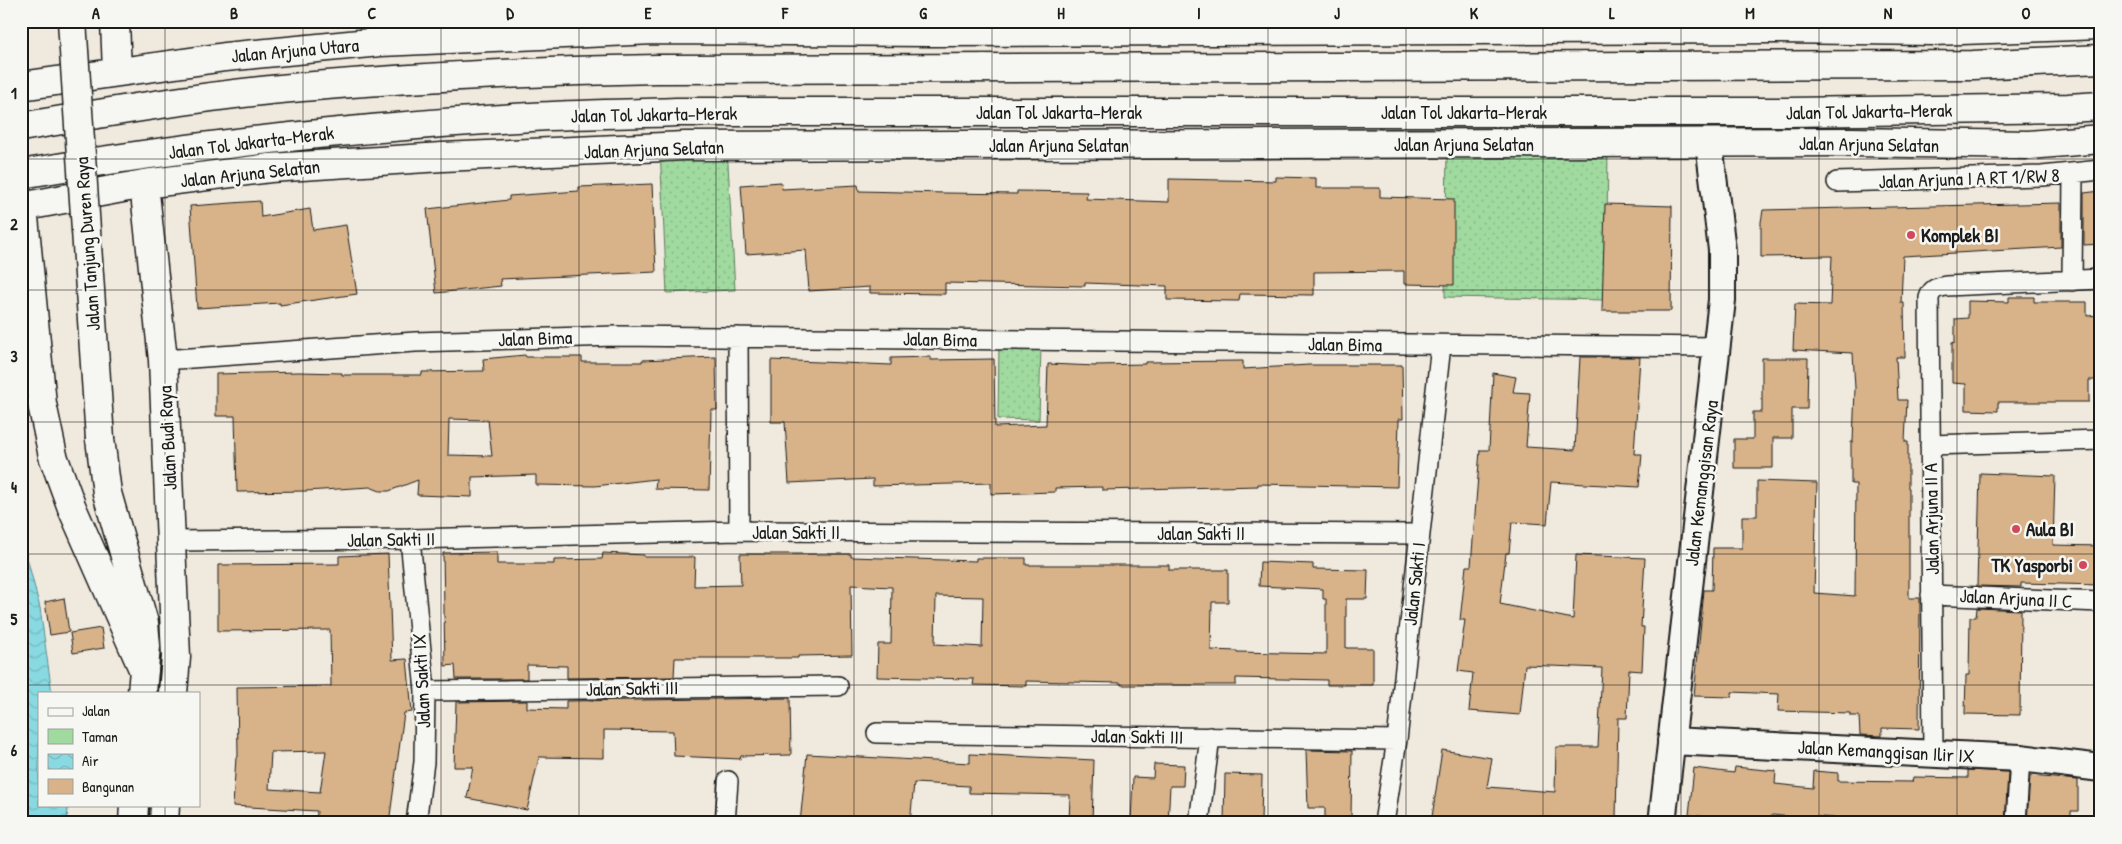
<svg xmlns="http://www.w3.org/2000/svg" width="2122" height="844" viewBox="0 0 2122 844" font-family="'Patrick Hand',sans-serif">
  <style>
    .built { fill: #e9d9c4 }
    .green { fill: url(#green-dots); stroke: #5e7b5e }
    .water { fill: url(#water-waves); stroke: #5d8d92 }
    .building { fill: #d8b389; stroke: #1c1c1c; fill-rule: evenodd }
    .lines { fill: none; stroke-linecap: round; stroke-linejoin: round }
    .street-casing { stroke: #1c1c1c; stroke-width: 22 }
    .secondary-casing { stroke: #1c1c1c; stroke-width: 30 }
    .primary-casing { stroke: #1c1c1c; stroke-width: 31 }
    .highway-casing { stroke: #1c1c1c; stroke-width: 31 }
    .street { stroke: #f6f6f2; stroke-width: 19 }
    .secondary { stroke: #f6f6f2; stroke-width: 26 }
    .primary { stroke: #f6f6f2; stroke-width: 28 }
    .highway { stroke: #f6f6f2; stroke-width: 28 }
    .primary-bridge-casing { stroke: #1c1c1c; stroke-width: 31; stroke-linecap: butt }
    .primary-bridge { stroke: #f6f6f2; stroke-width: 28 }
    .grid { fill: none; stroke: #1c1c1c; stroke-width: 1; stroke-opacity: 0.55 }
    .poi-dot { fill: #d1495b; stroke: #f6f6f2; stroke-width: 2 }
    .labels { text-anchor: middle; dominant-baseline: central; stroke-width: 5; stroke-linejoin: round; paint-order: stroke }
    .street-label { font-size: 19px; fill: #1c1c1c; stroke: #f6f6f2 }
    .poi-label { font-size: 19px; font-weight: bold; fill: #1c1c1c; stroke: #f6f6f2; text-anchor: start }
    .neatline { fill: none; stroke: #1c1c1c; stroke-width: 2 }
    .grid-label { font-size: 16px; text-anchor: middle; font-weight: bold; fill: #1c1c1c }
  </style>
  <defs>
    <pattern id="green-dots" width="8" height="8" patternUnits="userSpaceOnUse" patternTransform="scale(1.25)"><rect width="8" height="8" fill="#a0da9f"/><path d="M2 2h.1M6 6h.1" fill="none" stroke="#89ba88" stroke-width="1.8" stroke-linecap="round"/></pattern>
    <pattern id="water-waves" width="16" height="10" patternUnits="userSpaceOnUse" patternTransform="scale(1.25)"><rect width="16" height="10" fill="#88d9e1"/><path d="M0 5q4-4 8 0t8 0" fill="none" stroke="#75bac0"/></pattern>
  </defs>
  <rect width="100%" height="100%" fill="#f0e9dd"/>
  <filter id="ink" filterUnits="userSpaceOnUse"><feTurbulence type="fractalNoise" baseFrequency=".02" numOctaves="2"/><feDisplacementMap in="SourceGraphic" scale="10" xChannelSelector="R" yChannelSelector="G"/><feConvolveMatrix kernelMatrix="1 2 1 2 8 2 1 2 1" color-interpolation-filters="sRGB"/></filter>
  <g filter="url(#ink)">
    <path class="built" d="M161,21h97l-97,7z"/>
    <path class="green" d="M727,146l8,144 -68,3 -7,-144z
      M1447,148l161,2 -2,150 -161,-3z
      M999,344l42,2 -2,74 -41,-1z"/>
    <path class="water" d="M21,534l19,74 12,85h-13v112h29l-1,18h-46z"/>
    <path class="building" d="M1276,177l40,1v10h64v9l74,2v86l-50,-1v-13l-90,1v23l-74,-1 -1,7 -72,-1v-14l-82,-3v3l-140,-3v11l-75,-1v-6l-61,4 -3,-41 -60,4 -5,-69 40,-3 1,7 76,-4 1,6 87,2 71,1v-3l70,1 -1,7 83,3v-23l107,2z
      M652,184l4,88 -156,7 1,7 -65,7 -9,-84 82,-9v-4l70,-5v-4z
      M2101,191v53l-17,1v-52z
      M260,201l1,16 49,-8 3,21 33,-5 11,69 -77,11v-2l-83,5 -7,-102z
      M2061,203v44l-158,9 -2,47h3l1,54h-9l2,43h9l-2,42h3v46h1v110h11l-1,131 -37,-1v8l-22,-1 -1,-19h-9v-3l-72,-2 1,-17 -47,-2v5l-38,-1 10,-106h8l1,-42h29v-32h15v-35l60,2 -3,110 41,3 1,-112h-5v-42h2l2,-54 -2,-35 -60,-3 2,-46 35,1 2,-49 -71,1v-35l2,-12z
      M1605,204l67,2 -1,105h-69z
      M2009,297h25v5h53v14l14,-1v65h-12v22h-91v9l-32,-1v-26l-14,-1v-40l3,-1v-23l13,-1v-17l41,1z
      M525,355l1,2h56v5h60v-2l74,-3 1,53h-6l-2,80 -54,-1 1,-10 -61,7 -59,-1v-10l-64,2v20l-55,-2 1,-15 -29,11h-9l-10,-4 -64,4 -69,1 -2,-76h-19v-42l83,-2 43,1v2h80v-3l62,-1 -1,-12zM449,419l39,1 4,36 -44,-1z
      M931,357v3l63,-1 1,68 51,-2 2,-61 48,2v-1l49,-1v-2l98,-1v8l66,-4h93l1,54h-4l-2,68 -139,-3v2l-156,4v-3l-47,1v4l-64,2v-11l-118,3v-7l-84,4 -4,-61h-14v-62l120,5v-7z
      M1580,357h60l-6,97h8l-3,33 -88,-5 -4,42 -35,-2 -3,31h-3l-6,51 73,15 3,-64 69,3 -4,69h3l-2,44 -13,-1 -2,48h-9l-2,101 -80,-2v6h-69l-35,-6 10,-67 50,8 -5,29 68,5 1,-45h42l4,-79 -77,-3 -5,50 -51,-4 4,-38 -15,-2 7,-51h-5l6,-54h5l9,-116h9l4,-77 23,4 -3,15 17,1 -4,54 49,3z
      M1762,358h46l-1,51h-15v29h-19v30h-39v-29h19v-27h9z
      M1980,473l75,3 -2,69 48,1v39l-80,-2v4l-44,-1z
      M497,552v12h57v-4l48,-1 1,-6 41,2v2h51l-1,29 47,-1 -1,-31h111v3l125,4v-3h50v7h143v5h59v32h-16l-1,48 26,1v1l89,2v-55h-3v-10l-64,-3 1,-24 53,2v5l55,1 -1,29h-21v49h27v37h-46v-5l-91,-2v7h-115v-2l-95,-2v5l-53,-1 1,-6 -97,-2 1,-33h13l1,-57 -41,-2 1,70 -54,1v2h-123l-1,19 -107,1v-12l-40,-1v14h-71l-1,-14 -10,1 -2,-113zM936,596l47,1 -1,50 -47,-3z
      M388,554l4,106 15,-1 5,53 -8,1 -15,110h-73l1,-12 -84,-5 3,-49h2l-1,-70 94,-1 -1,-56 -112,1v-66l121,-1v-8zM326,751l-6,41 -51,-3 2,-37z
      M64,598l5,34 -19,3 -5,-33z
      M1977,608l44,2 -1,105 -55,-1 1,-39h3l1,-58h6z
      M101,628l3,20 -31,5 -3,-20z
      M790,698l1,57 -50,1 -1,3 -66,-3 -1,-25 -69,-1v28l-65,-1 -12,53 -60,-12 6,-31h-19l2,-65 71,-1v7l39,1v-8z
      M1306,750l46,1 -1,67h-26v-10h-17z
      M807,754l163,9v-9l124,6 -2,63h-23l1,-28 -101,-2v-7l-55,-3 -4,40h-110z
      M1154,764l30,1 -1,21h-13l-2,37h-37l2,-46 20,1z
      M1735,767l41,4 -1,13 38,4 1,-17 24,2v8l74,1 1,-5 55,1v-8l40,2 -3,51h-139v-3l-61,-4 -1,2 -32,-3 -1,8h-42v-4l-40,-4 5,-47 40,5z
      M1225,774l37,1 -1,48h-37z
      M2030,776l48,4v31h-7v12h-44z"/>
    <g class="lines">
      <defs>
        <path id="street" d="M1837,182l205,-6 59,-6
          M2072,281l1,-107
          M738,337l1,194
          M163,360l252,-18 200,-6 1102,11
          M1930,445l171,-5
          M410,539l15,152 -1,71 -8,61
          M172,541l238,-2 329,-8 681,3
          M1931,595l170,7
          M425,691l413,-5
          M877,733l520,7
          M1933,752l-4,-454c3,-10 8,-10 17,-12l155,-7
          M725,823l3,-42
          M1199,823l11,-86
          M1384,823l13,-83 44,-395
          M2016,823l4,-65"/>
        <path id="secondary" d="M1671,741l349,17 81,10
          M1662,823l60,-523v-50l-13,-107"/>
        <path id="primary" d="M115,21l2,51
          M21,86l204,-29 155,-15 274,-12 276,2 848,-3 155,2 168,-6
          M144,184l19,176 13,297 -3,36
          M21,207l123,-23 126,-16 172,-11 243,-11 1167,-4 177,3 72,-6
          M23,207l19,197 11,52 19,52 72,163
          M100,439l7,54 37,130 2,23 -4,47
          M133,823l1,-18
          M164,823l1,-18"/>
        <path id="highway" d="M21,127c93,-16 187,-32 281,-40 118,-10 236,-16 355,-18l1316,-4 128,-6
          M21,174c169,-29 340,-47 511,-57 48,-3 96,-3 144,-5h1113l279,-4 33,-2"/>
      </defs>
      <use href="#street" class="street-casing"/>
      <use href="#secondary" class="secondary-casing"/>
      <use href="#primary" class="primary-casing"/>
      <use href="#highway" class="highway-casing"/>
      <use href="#street" class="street"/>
      <use href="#secondary" class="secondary"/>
      <use href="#primary" class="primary"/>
      <use href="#highway" class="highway"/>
      <defs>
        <path id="primary-bridge" d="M72,21l28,418"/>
      </defs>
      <use href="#primary-bridge" class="primary-bridge-casing"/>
      <use href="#primary-bridge" class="primary-bridge"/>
    </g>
  </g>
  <path class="grid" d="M165,21v672M303,21v802M441,21v802M579,21v802M716,21v802M854,21v802M992,21v802M1130,21v802M1268,21v802M1406,21v802M1543,21v802M1681,21v802M1819,21v802M1957,21v802M21,159h2080M21,290h2080M21,422h2080M21,554h2080M21,685h2080M165,805v18"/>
  <g class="poi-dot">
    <circle cx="1911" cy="235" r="5"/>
    <circle cx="2016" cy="529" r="5"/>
    <circle cx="2083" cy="565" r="5"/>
  </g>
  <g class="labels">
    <g class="street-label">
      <text transform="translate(295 50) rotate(-5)">Jalan Arjuna Utara</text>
      <text transform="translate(1869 111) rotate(-1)">Jalan Tol Jakarta–Merak</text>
      <text x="1059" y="112">Jalan Tol Jakarta–Merak</text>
      <text x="1464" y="112">Jalan Tol Jakarta–Merak</text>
      <text transform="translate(654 114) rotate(-1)">Jalan Tol Jakarta–Merak</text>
      <text transform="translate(251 142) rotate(-7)">Jalan Tol Jakarta–Merak</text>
      <text x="1464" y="144">Jalan Arjuna Selatan</text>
      <text transform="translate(1869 144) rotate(1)">Jalan Arjuna Selatan</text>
      <text x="1059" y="145">Jalan Arjuna Selatan</text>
      <text transform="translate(654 149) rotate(-2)">Jalan Arjuna Selatan</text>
      <text transform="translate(250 173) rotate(-6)">Jalan Arjuna Selatan</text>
      <text transform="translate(1969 178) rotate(-2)">Jalan Arjuna I A RT 1/RW 8</text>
      <text transform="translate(87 244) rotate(-94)">Jalan Tanjung Duren Raya</text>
      <text transform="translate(535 338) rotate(-2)">Jalan Bima</text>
      <text transform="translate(940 339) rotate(1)">Jalan Bima</text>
      <text transform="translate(1345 344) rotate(1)">Jalan Bima</text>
      <text transform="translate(167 438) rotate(-93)">Jalan Budi Raya</text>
      <text transform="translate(1701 483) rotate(-83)">Jalan Kemanggisan Raya</text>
      <text transform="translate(1931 519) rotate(-91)">Jalan Arjuna II A</text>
      <text x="796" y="532">Jalan Sakti II</text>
      <text x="1201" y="533">Jalan Sakti II</text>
      <text transform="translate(391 539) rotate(-1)">Jalan Sakti II</text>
      <text transform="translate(1414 584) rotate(-84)">Jalan Sakti I</text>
      <text transform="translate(2016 598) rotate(3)">Jalan Arjuna II C</text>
      <text transform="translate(421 681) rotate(-93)">Jalan Sakti IX</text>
      <text transform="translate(632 688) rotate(-1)">Jalan Sakti III</text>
      <text transform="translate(1137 736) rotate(1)">Jalan Sakti III</text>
      <text transform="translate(1886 751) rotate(3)">Jalan Kemanggisan Ilir IX</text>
    </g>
    <g class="poi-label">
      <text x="1921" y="235">Komplek BI</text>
      <text x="2026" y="529">Aula BI</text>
      <text x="2073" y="565" text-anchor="end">TK Yasporbi</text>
    </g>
  </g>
  <rect width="2122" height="844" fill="none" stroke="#f6f6f2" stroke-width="55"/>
  <rect x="38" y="692" width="162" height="115" fill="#f6f6f2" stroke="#9f9f9c"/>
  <rect x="48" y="708" width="25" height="8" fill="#f6f6f2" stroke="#9f9f9c"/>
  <text x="82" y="716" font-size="15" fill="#1c1c1c">Jalan</text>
  <rect x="48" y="729" width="25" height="15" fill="#a0da9f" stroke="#9f9f9c"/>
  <text x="82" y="742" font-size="15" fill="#1c1c1c">Taman</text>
  <rect x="48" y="754" width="25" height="15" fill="url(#water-waves)" stroke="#9f9f9c"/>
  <text x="82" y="766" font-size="15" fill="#1c1c1c">Air</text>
  <rect x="48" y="779" width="25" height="15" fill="#d8b389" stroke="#9f9f9c"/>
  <text x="82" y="792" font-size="15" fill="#1c1c1c">Bangunan</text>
  <rect x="28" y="28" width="2066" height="788" class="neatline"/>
  <g class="grid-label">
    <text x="96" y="19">A</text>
    <text x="234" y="19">B</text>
    <text x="372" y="19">C</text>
    <text x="510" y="19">D</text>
    <text x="648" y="19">E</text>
    <text x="785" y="19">F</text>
    <text x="923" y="19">G</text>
    <text x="1061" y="19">H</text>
    <text x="1199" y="19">I</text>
    <text x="1337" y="19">J</text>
    <text x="1474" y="19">K</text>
    <text x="1612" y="19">L</text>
    <text x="1750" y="19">M</text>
    <text x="1888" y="19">N</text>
    <text x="2026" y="19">O</text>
    <text x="14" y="99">1</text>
    <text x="14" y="230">2</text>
    <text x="14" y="362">3</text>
    <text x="14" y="493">4</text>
    <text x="14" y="625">5</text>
    <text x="14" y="756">6</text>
  </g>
</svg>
